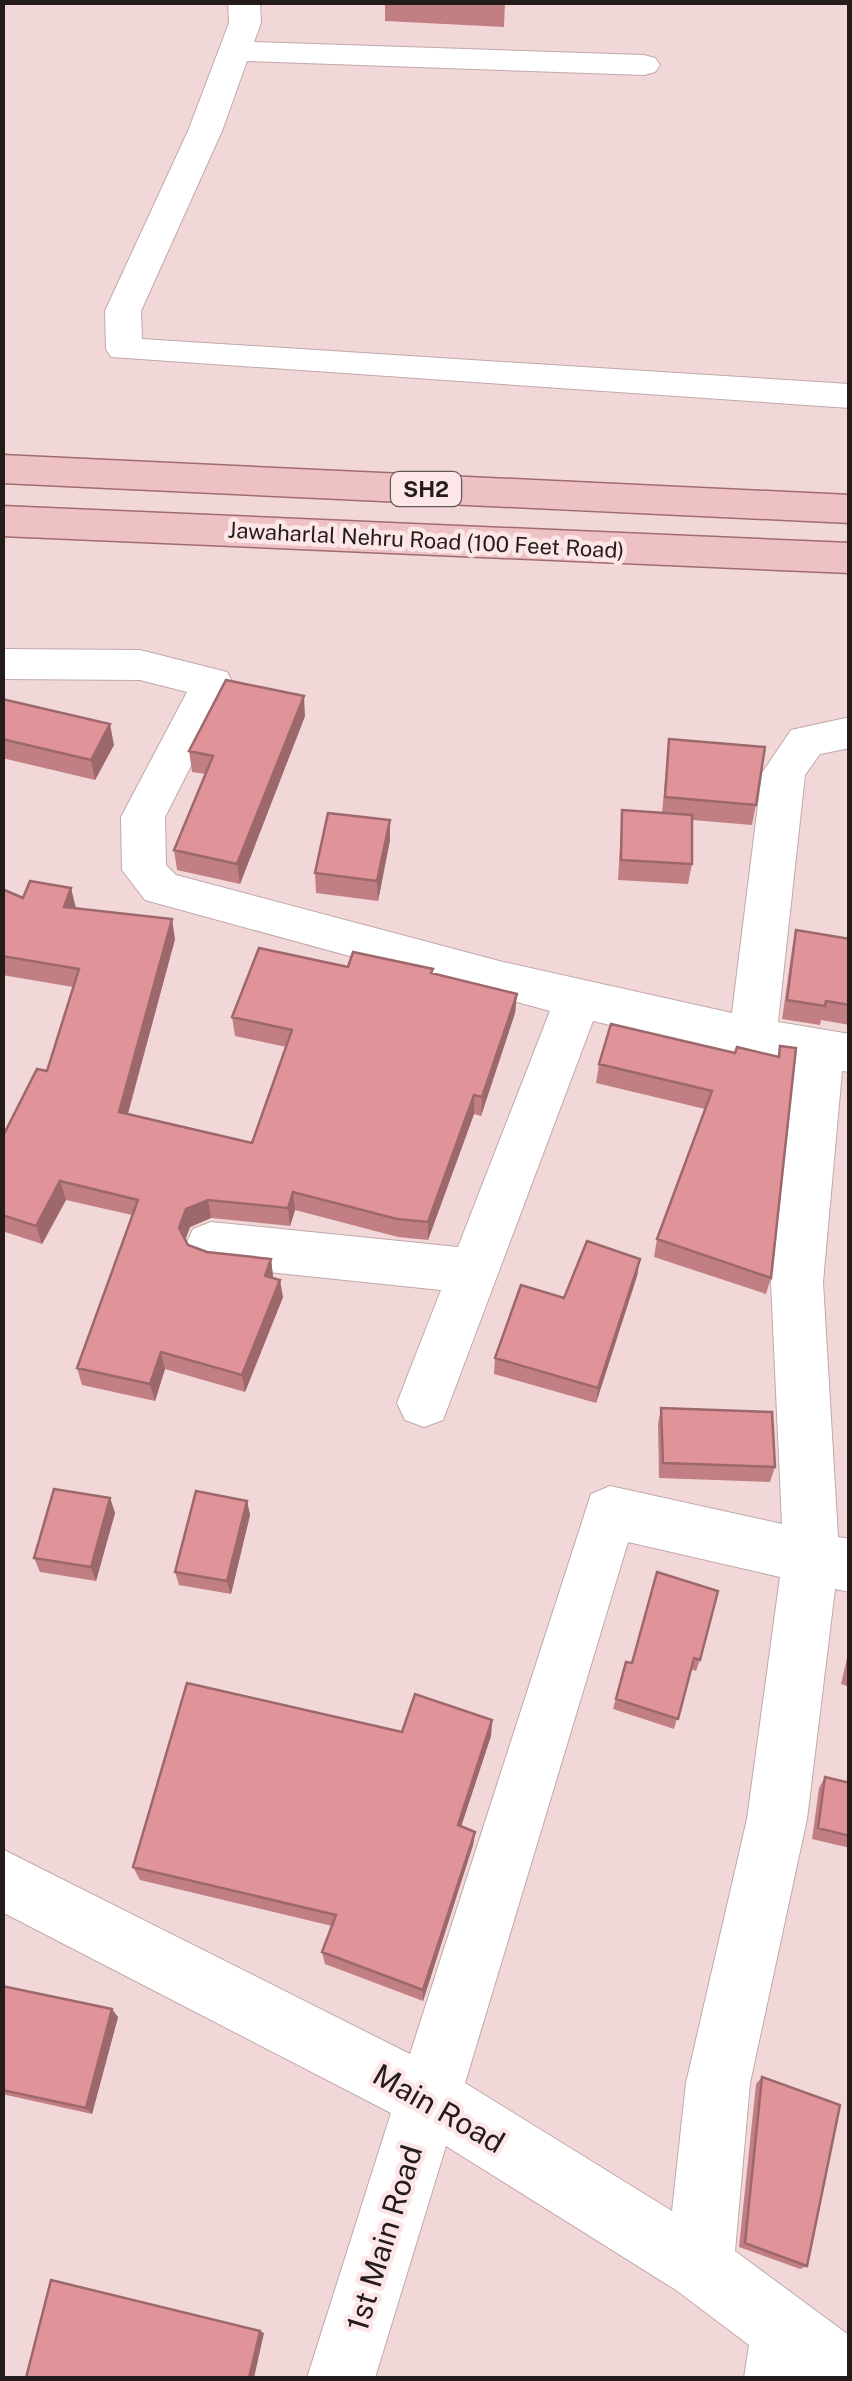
<svg xmlns="http://www.w3.org/2000/svg" width="852" height="2381" viewBox="0 0 852 2381" font-family="'Public Sans',sans-serif">
  <style>
    .lines { fill: none; stroke-linecap: round; stroke-linejoin: round }
    .minor-casing { stroke: #c1a8a9; stroke-width: 2 }
    .major-casing { stroke: #a06c70; stroke-width: 3 }
    .minor { fill: #fff; fill-rule: evenodd }
    .major { fill: #eec1c4; fill-rule: evenodd }
    .wall { fill: #c17f84 }
    .shaded-wall { fill: #9d686b }
    .building { fill: #e09499; stroke: #9d686b; stroke-width: 2.5 }
    .labels { text-anchor: middle; dominant-baseline: central; stroke-width: 9; stroke-linejoin: round; paint-order: stroke }
    .shield { fill: #fce6e7; stroke: #655858; stroke-width: 2.5 }
    .shield-label { font-size: 22px; font-weight: bold; fill: #241b1b }
    .far-street-label { font-size: 22px; fill: #241b1b; stroke: #fce6e7 }
    .near-street-label { font-size: 30px; fill: #241b1b; stroke: #fce6e7 }
  </style>
  <rect width="100%" height="100%" fill="#f2d7d9"/>
  <g class="lines">
    <defs>
      <path id="minor" d="M228,2h32l1,21 -7,19 390,13 11,3 5,7 -5,7 -11,3 -397,-14 -25,70 -81,180 1,28 708,45v24l-739,-51 -5,-8 -1,-38 83,-180 41,-108z
        M2,649l138,1 87,22 6,11 -68,134 1,48 10,10 327,87 229,51 30,-240 29,-43 59,-13v31l-30,6 -15,21 -27,247 72,12v38l-8,-1 -19,211 15,255 12,2v53l-15,-3 -28,230 -57,264 -15,168 115,85v42h-106l5,-33 -73,-55 -230,-144 -71,232h-68l84,-265 -389,-201v-63l408,205 181,-560 19,-8 172,38 -11,-242 24,-219 -43,-5 -159,-37 -150,399 -19,7 -19,-7 -8,-17 44,-113 -230,-24 -18,-7 -7,-15 7,-15 18,-7 247,25 92,-236 -405,-111 -23,-30 -1,-53 66,-125 -47,-12 -138,-1zM628,1542l152,35 -33,242 -61,264 -14,128 -207,-128z"/>
      <path id="major" d="M2,455l848,40v28l-848,-40z
        M2,506l848,37v30l-848,-37z"/>
    </defs>
    <use href="#minor" class="minor-casing"/>
    <use href="#major" class="major-casing"/>
    <use href="#minor" class="minor"/>
    <use href="#major" class="major"/>
  </g>
  <path class="wall" d="M385,2h120l-1,25 -119,-6z
    M2,699l112,46 -19,35 -93,-22z
    M305,716l-65,168 -63,-14 -3,-20 31,-76 -13,-2 -3,-21z
    M669,739l87,66 -4,20 -60,-5v44l-4,20 -70,-4 4,-70 40,3z
    M390,840l-12,61 -62,-8 -1,-20z
    M2,889l21,9 53,10 99,31 -47,175 124,29 34,-96 -51,-11 -3,-19 116,-50 85,6 84,21 -2,19 -34,103 -7,-2 -46,126 -30,-3 -103,-27 -5,16 -79,-8 -21,9 -5,12 3,6 19,7 64,7 2,19 10,19 -38,95 -80,-23 -10,32 -73,-16 -5,-17 55,-153 -66,-15 -24,44 -40,-13v-100l3,1 42,-61 26,-84 -71,-12z
    M796,930l54,9v86l-29,-5 -1,5 -38,-6 10,-69z
    M780,1046l-9,232 -5,16 -112,-37 3,-18 48,-130 -109,-26 3,-19 136,-11 43,3z
    M640,1259l-3,17 -41,127 -102,-29 1,-16z
    M661,1408l114,59 -5,15 -111,-4 -1,-54z
    M110,1498l5,15 -19,68 -56,-9 -6,-14z
    M247,1501l3,14 -19,79 -52,-9 -4,-13z
    M657,1572l43,88 -4,11 -5,-2 -17,60 -61,-20 13,-47 6,1z
    M850,1645v42l-9,-3z
    M492,1720l-1,16 -30,90 14,6 -2,13 -50,156 -98,-37 -3,-12 10,-26 -192,-46 -7,-13 269,-135z
    M825,1777l25,6v65l-38,-9 7,-51z
    M2,1986l116,31 -26,97 -90,-20z
    M762,2077l45,189 -7,3 -61,-22 17,-163z"/>
  <path class="shaded-wall" d="M304,696l1,20 -65,168 -3,-20z
    M110,724l4,21 -19,35 -4,-20z
    M390,820v20l-12,61 -1,-20z
    M71,888l5,20 -12,-1z
    M172,919l3,20 -52,192 -4,-19z
    M517,994l-2,19 -34,103 1,-19z
    M474,1095v19l-46,126v-18z
    M60,1181l6,19 -24,44 -6,-18z
    M293,1192l2,18 -5,16 -2,-18z
    M208,1200l3,18 -21,9 -7,19 -4,-18 7,-19z
    M271,1259l2,17 -5,17 -3,-17z
    M640,1259l-3,17 -41,127 2,-15z
    M280,1280l3,17 -38,95 -3,-17z
    M161,1352l4,17 -10,32 -5,-17z
    M110,1498l5,15 -19,68 -5,-14z
    M247,1501l3,14 -19,79 -4,-13z
    M492,1720l-1,16 -34,103 1,-14z
    M475,1832l-2,13 -50,156v-11z
    M112,2009l6,8 -26,97 -6,-6z
    M260,2331l4,2 -10,45h-5z"/>
  <path class="building" d="M226,680l78,16 -67,168 -63,-14 39,-94 -24,-5z
    M2,699l108,25 -19,36 -89,-21z
    M669,739l96,8 -9,58 -91,-8z
    M622,810l70,5v49l-71,-4z
    M328,813l62,7 -13,61 -62,-8z
    M30,881l41,7 -7,19 108,12 -53,193 133,31 40,-113 -60,-13 27,-69 89,19 5,-15 80,17 -2,4 86,21 -35,103 -8,-2 -46,127 -31,-3 -104,-27 -5,16 -80,-8 -22,9 -7,19 9,17 19,7 64,7 -6,17 15,4 -38,95 -81,-23 -11,32 -73,-16 61,-168 -78,-19 -24,45 -34,-11v-84l3,1 32,-63 10,2 32,-102 -77,-13v-67l21,9z
    M796,930l54,9v66l-24,-4 -1,5 -38,-6z
    M611,1024l124,29 2,-6 42,10 1,-11 16,2 -25,230 -114,-39 55,-148 -113,-27z
    M587,1241l53,18 -42,129 -103,-30 26,-73 43,13z
    M661,1408l111,4 3,55 -112,-4z
    M54,1489l56,9 -19,69 -57,-9z
    M196,1491l51,10 -20,80 -52,-9z
    M657,1572l61,19 -18,69 -6,-2 -16,61 -62,-20 10,-37 6,1z
    M187,1683l215,49 13,-38 77,26 -34,105 17,7 -52,158 -101,-38 14,-37 -203,-48z
    M825,1777l25,6v53l-32,-8z
    M2,1986l110,23 -26,99 -84,-18z
    M762,2077l78,28 -33,161 -62,-23z
    M51,2280l209,51 -11,47h-223z"/>
  <g class="labels">
    <rect class="shield" x="391" y="472" width="70" height="34" rx="8"/>
    <g class="shield-label">
      <text x="426" y="489">SH2</text>
    </g>
    <g class="far-street-label">
      <text transform="translate(426 540) rotate(3)">Jawaharlal Nehru Road (100 Feet Road)</text>
    </g>
    <g class="near-street-label">
      <text transform="translate(439 2108) rotate(30)">Main Road</text>
      <text transform="translate(384 2238) rotate(-73)">1st Main Road</text>
    </g>
  </g>
  <rect width="852" height="2381" fill="none" stroke="#241b1b" stroke-width="10"/>
</svg>
